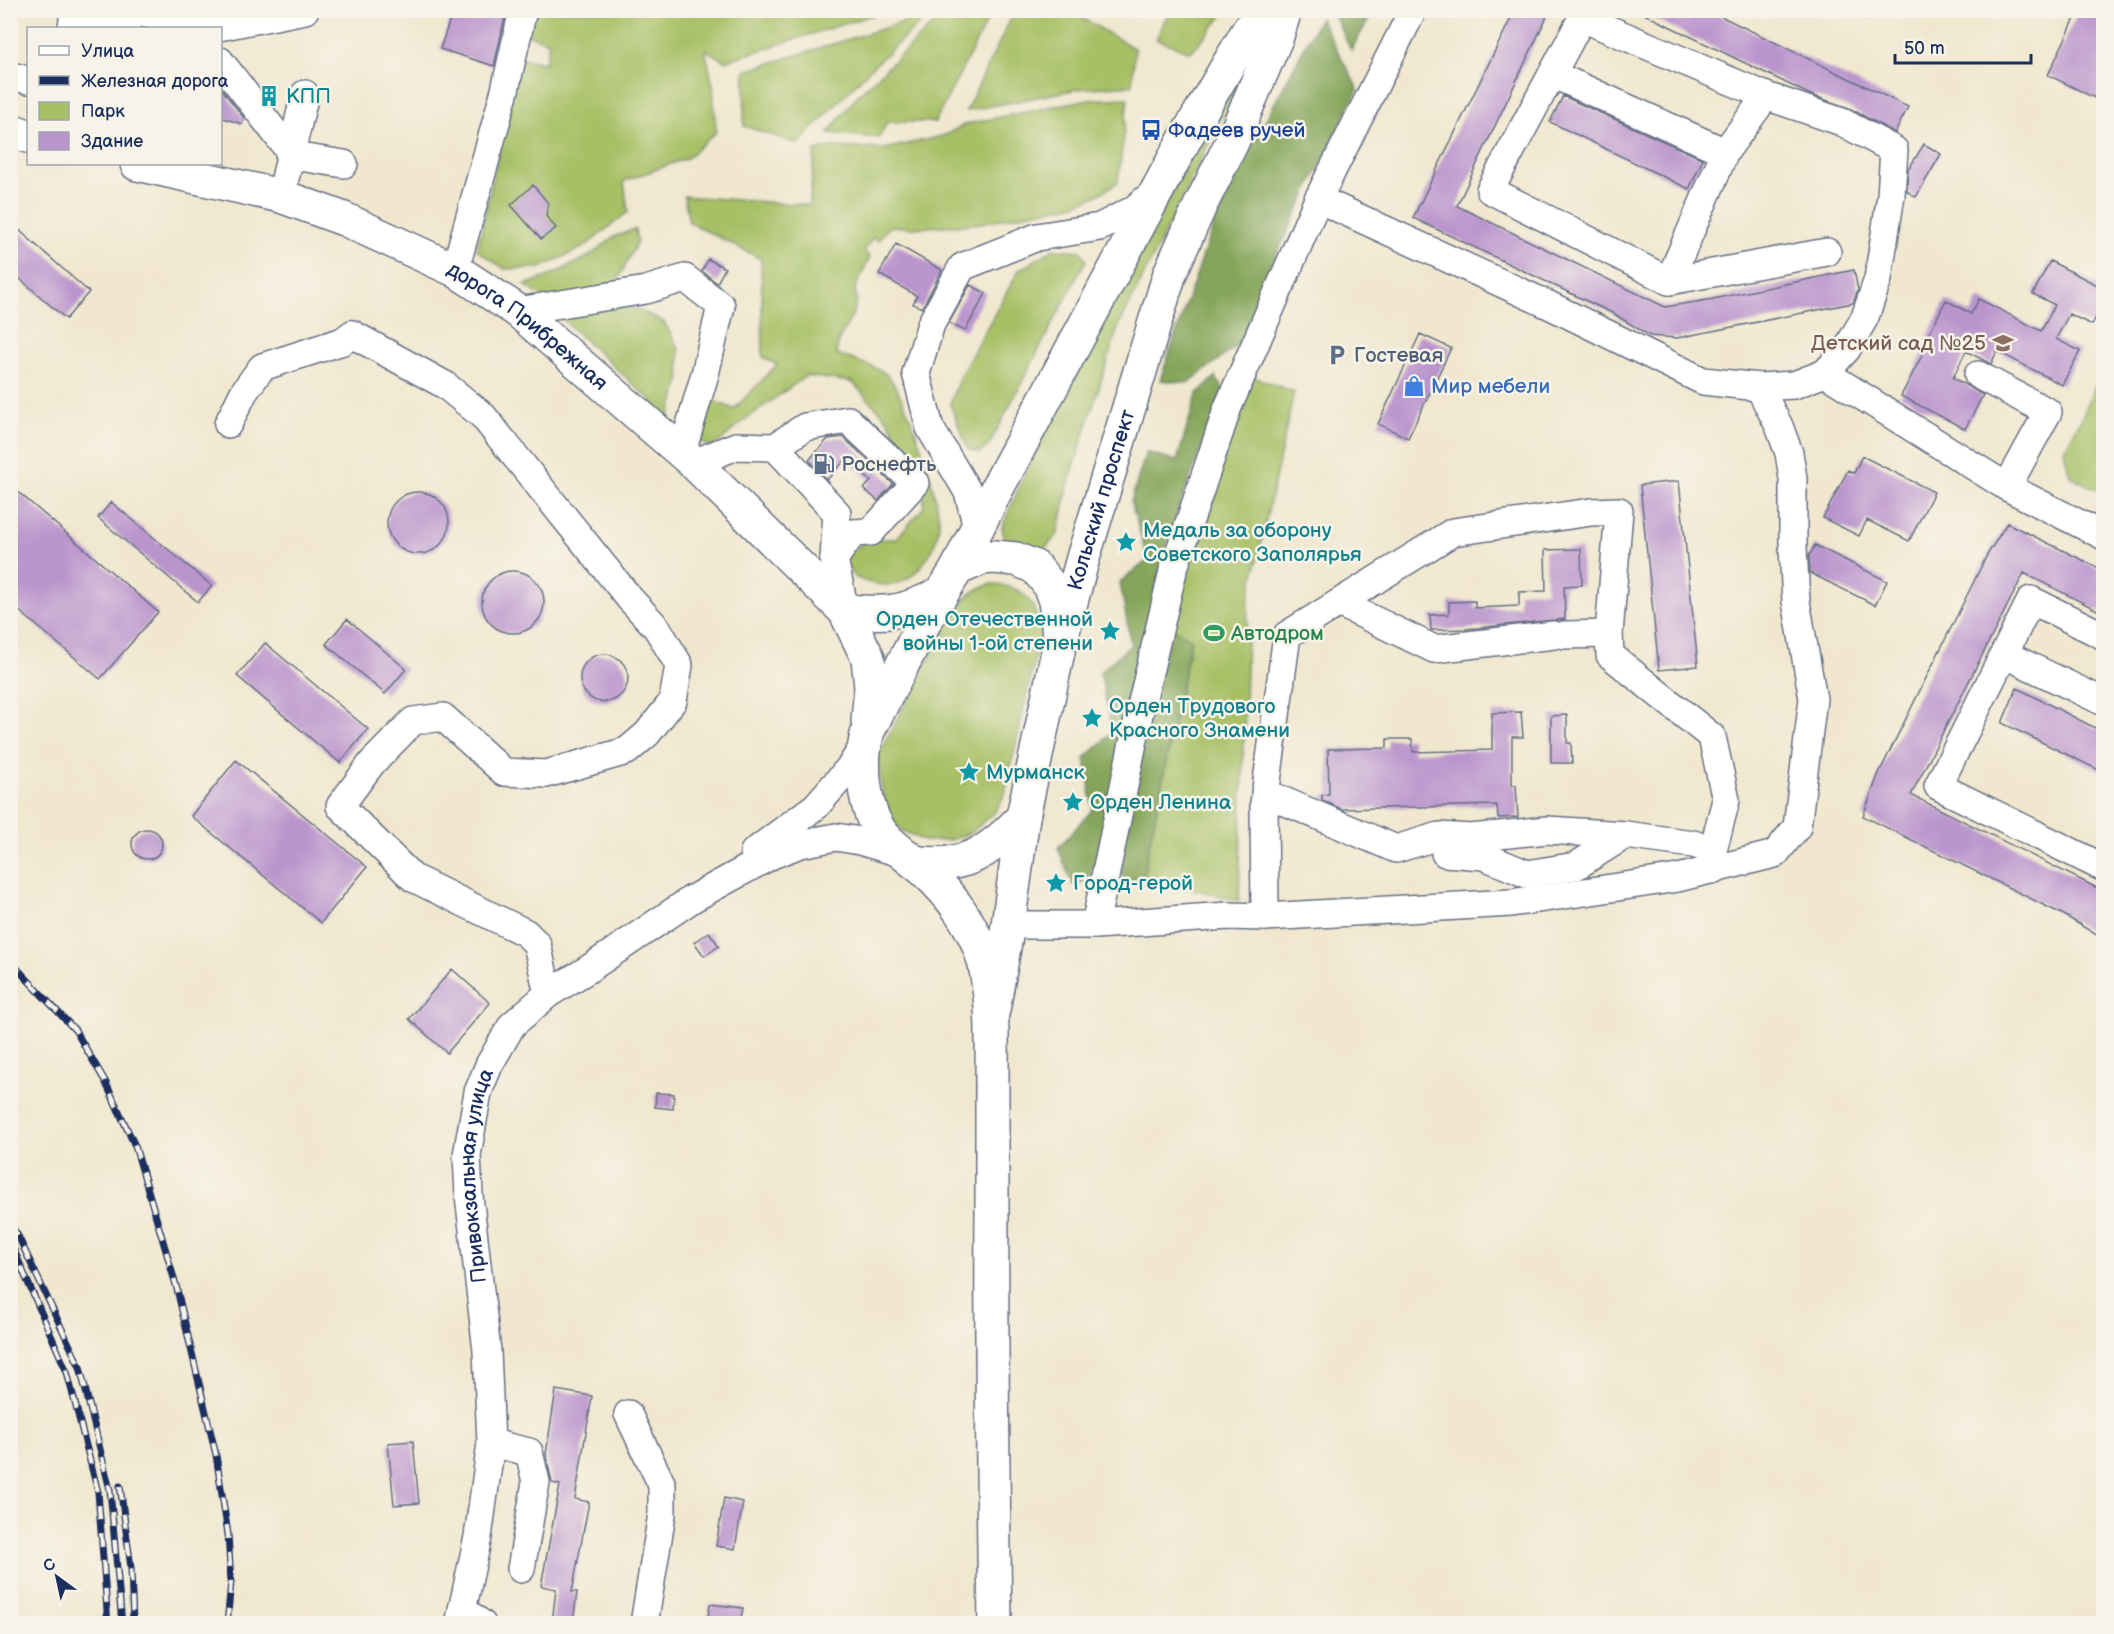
<svg xmlns="http://www.w3.org/2000/svg" width="2114" height="1634" viewBox="0 0 2114 1634" font-family="'Balsamiq Sans',sans-serif">
  <style>
    .green { fill: #a7c065; stroke: #617862; stroke-width: 1.5 }
    .forest { fill: #85a65a; stroke: #506a5c; stroke-width: 1.5 }
    .building { fill: #ba95cd }
    .lines { fill: none; stroke-linecap: round; stroke-linejoin: round }
    .minor-casing { stroke: #666f85; stroke-width: 30 }
    .major-casing { stroke: #666f85; stroke-width: 36 }
    .highway-casing { stroke: #666f85; stroke-width: 36 }
    .minor { stroke: #fff; stroke-width: 27 }
    .major { stroke: #fff; stroke-width: 33 }
    .highway { stroke: #fff; stroke-width: 33 }
    .rail-casing { stroke: #1b2f5e; stroke-width: 7 }
    .rail { stroke: #f7f3e8; stroke-width: 4.5; stroke-dasharray: 14; stroke-linecap: butt }
    .labels { text-anchor: middle; dominant-baseline: central; stroke-width: 5; stroke-linejoin: round; paint-order: stroke }
    .culture-label { font-size: 21px; fill: #0d838f; stroke: #f7f3e8; text-anchor: start }
    .transit-label { font-size: 21px; fill: #164399; stroke: #f7f3e8; text-anchor: start }
    .street-label { font-size: 21px; fill: #1b2f5e; stroke: #f7f3e8 }
    .education-label { font-size: 21px; fill: #785e54; stroke: #f7f3e8; text-anchor: end }
    .service-label { font-size: 21px; fill: #4e5e75; stroke: #f7f3e8; text-anchor: start }
    .shop-label { font-size: 21px; fill: #366cbe; stroke: #f7f3e8; text-anchor: start }
    .leisure-label { font-size: 21px; fill: #27864d; stroke: #f7f3e8; text-anchor: start }
  </style>
  <rect width="100%" height="100%" fill="#f7f3e8"/>
  <filter id="ink" filterUnits="userSpaceOnUse"><feTurbulence type="fractalNoise" baseFrequency=".0167" numOctaves="2"/><feDisplacementMap in="SourceGraphic" scale="12" xChannelSelector="R" yChannelSelector="G"/><feConvolveMatrix kernelMatrix="1 2 1 2 8 2 1 2 1" color-interpolation-filters="sRGB"/></filter>
  <filter id="wash" filterUnits="userSpaceOnUse"><feTurbulence type="fractalNoise" baseFrequency=".008" numOctaves="4" result="noise"/><feDisplacementMap in="SourceGraphic" scale="24" xChannelSelector="R" yChannelSelector="G"/><feGaussianBlur stdDeviation="1.35" result="paint"/><feColorMatrix in="noise" values="0 0 0 0 0 0 0 0 0 0 0 0 0 0 0 0 0 1.4 0 .05"/><feComposite in="paint" operator="in"/></filter>
  <g filter="url(#wash)">
    <rect width="100%" height="100%" fill="#f0e7ce"/>
    <path class="green" d="M956,10l36,1 -57,111h-48l-8,16 -51,-5 29,-37 87,-82z
      M1015,10l55,1 65,38 -3,36 -54,4 -112,22z
      M532,11h354l-161,50 -20,-12 8,36 3,47 -29,26 -63,23 4,31 -44,35 -44,21 -35,1 -28,-19 42,-192 26,5 4,-21 -23,-8z
      M1169,11v-1l55,1 -5,9 -28,32 -35,-13z
      M1269,11l-31,81 -24,41 -96,195 -49,154 -11,52 -12,13 -15,5 -17,-5 -10,-10 -2,-10 24,-56 76,-148z
      M930,14l-59,54 -73,76 -54,-18 1,-55z
      M1128,98l-10,84 -22,14 -24,9 -97,19 -63,4 -19,-2 -6,3 -9,12 -5,-4 -9,14 6,6 -15,31 2,12 -5,16 -13,23 -3,15c13,5 36,11 47,18 22,13 57,126 56,152 -1,25 -24,61 -52,61 -10,0 -26,-3 -34,-10 -3,-3 -6,-8 -8,-12l2,-11 25,-13h24l28,-32 -1,-23 -36,-65 -35,-37 -46,-6 -60,43 -34,29 -17,-9 18,-38 21,8 43,-44 -14,-8 -2,-98 -72,-37 -5,-26 125,9 6,-54 17,-4 53,2 58,-13 23,-12 118,-24z
      M635,229l2,13 -22,44 -67,15 -23,-16 22,-8 41,-20 26,-20z
      M1054,249l27,2 5,9 -97,185 -9,8 -12,-4 -18,-45 10,-28 59,-106z
      M630,306l34,16 15,27 1,32 -11,36 -118,-108z
      M2103,368l1,125h-1l-33,-17 -6,-26 18,-33z
      M1251,376l43,16 -46,211 -9,298 -96,-25 48,-237 -21,-12 10,-41z
      M993,584c34,3 40,17 48,47l-36,163 -10,18 -24,21 -22,7 -25,1 -23,-11 -17,-19 -6,-56 76,-143c11,-14 21,-25 39,-28z"/>
    <path class="forest" d="M1332,11h42l-23,39z
      M1320,18l38,71 -84,170 -32,83 -54,41 -28,-3 60,-174z
      M1215,377l9,12c-23,61 -49,122 -65,185 -26,101 -37,207 -71,306l-15,5 -15,-37 35,-39 -8,-51 27,-25 -12,-61 31,-27 -11,-63 28,-22 -17,-58 15,-50 31,9 20,-67z
      M1170,627l21,12 -48,237 -18,7 -7,-22z"/>
    <g id="blocks">
      <path class="building" d="M453,10h34l18,7 -11,49 -54,-17z
        M1515,10h35l-93,196 208,101 43,-7 146,-30 4,20 -5,13 -176,35 -27,-2 -36,-22 -201,-96z
        M1636,10h72l200,97 -13,26 -46,-25 -38,-13z
        M2079,10h24v92l-55,-27z
        M220,87l24,31 -2,6 -22,-7z
        M1563,96l140,63 -14,30 -139,-67z
        M1924,144l17,10 -25,43 -9,-6 1,-21z
        M533,185l15,18 -2,13 10,12 -15,11 -30,-34z
        M18,229l71,63 -23,27 -56,-49v-33z
        M896,244l46,26 -20,38 -9,-4 4,-8 -38,-22z
        M708,259l17,9 -8,15 -15,-12z
        M2050,261l53,27v15l-11,22 -23,-11 -13,25 24,12 -18,34 -65,-34 -6,13 -25,-13 -13,27 30,17 -18,34 -64,-33 30,-58 -3,-2 18,-36 25,14 8,-15 62,32 14,-26 -22,-11z
        M970,285l16,8 -21,38 -16,-8z
        M1420,334l31,14 -43,90 -30,-14z
        M843,437l50,47 -15,17 -14,-12 7,-8 -25,-22 -19,21 -18,-20 19,-21z
        M1862,456l72,36 -25,49 -42,-21 -8,16 -36,-18 25,-48 6,3z
        M1679,481l19,185 -39,4 -19,-185z
        M10,485l148,127 -58,67 -90,-76z
        M387 523a31 31 0 1 1 62 0a31 31 0 1 1-62 0Z
        M111,502l101,84 -14,16 -100,-84z
        M2007,523l96,47v43l-79,-40 -113,222 192,96v48l-39,-24 -201,-99 16,-43 108,-218z
        M1815,545l72,36 -12,24 -65,-32 -1,-17z
        M1581,549l1,36 -18,1 1,33 -99,10 -35,1 -1,-15 19,-1v-12l26,-1v7l44,-2v-14l27,-1 -1,-41z
        M482 602a31 31 0 1 1 62 0a31 31 0 1 1-62 0Z
        M347,619l59,50 -21,25 -59,-50z
        M265,643l103,86 -28,34 -103,-87z
        M580 678a24 24 0 1 1 48 0a24 24 0 1 1-48 0Z
        M2017,688l86,44v40l-101,-49z
        M1521,712l2,25h-11v48h4l2,32 -20,1 -1,-13 -156,4 -19,-9v-5l7,-1 -1,-45 59,-1v-9h25l1,13 79,-2v-37z
        M1567,715v28h4l1,20h-21v-47z
        M236,760l131,107 -46,56 -130,-107z
        M132 844a15 15 0 1 1 30 0a15 15 0 1 1-30 0Z
        M709,932l10,14 -15,10 -10,-14z
        M452,969l38,34 -43,50 -38,-34z
        M656,1093l18,1 -1,15 -18,-2z
        M556,1390l36,6 -17,103 14,3 -17,90h5l-4,31h-21l4,-34 -15,-3 19,-101 -8,-2 -6,-29z
        M413,1441l6,62 -25,2 -6,-62z
        M724,1498l19,4 -8,47 -19,-3z
        M710,1604l33,4 -3,15h-33z"/>
    </g>
  </g>
  <g filter="url(#ink)">
    <use href="#blocks" fill-opacity="0" stroke="#666f85" stroke-width="1.5"/>
    <g class="lines">
      <defs>
        <g id="minor">
          <path d="M94,19l17,9"/>
          <path d="M72,28l2,-18"/>
          <path d="M125,28l9,-17 70,17"/>
          <path d="M214,28l91,-18"/>
          <path d="M220,61l71,92 14,-59"/>
          <path d="M1552,74l173,78"/>
          <path d="M10,76l18,4"/>
          <path d="M281,196l10,-43 15,5 38,6"/>
          <path d="M1318,199l231,106 154,76 56,6 35,-2 31,-12 22,-24 18,-32 13,-38 13,-84 3,-45 -52,-28 -76,-26 -184,-78 -92,172 179,91 158,-29"/>
          <path d="M455,270l50,-180 18,-80"/>
          <path d="M1669,281l56,-129 41,-56"/>
          <path d="M518,311l128,-21 39,-12 36,28 -16,68 -23,78"/>
          <path d="M1825,373l182,114 97,49"/>
          <path d="M1978,375l70,37 -41,75"/>
          <path d="M228,424l16,-32 18,-25 81,-26 9,-7 93,51 38,31 147,183 27,29 22,37 -6,36 -26,33 -20,17 -81,23 -42,-2 -61,-55 -30,4 -41,42 -32,43 73,72 113,55 11,11 11,50"/>
          <path d="M775,447l62,66 -3,46 11,52"/>
          <path d="M694,463l42,-17 39,1 30,-20 43,-7 67,63 -44,49 -18,1 -19,26"/>
          <path d="M977,527l-9,-35 -38,-64 -14,-55 15,-49 31,-57 75,-30 63,-10 33,-17 23,-19"/>
          <path d="M1339,603l95,46 120,-14"/>
          <path d="M1565,635l44,-1"/>
          <path d="M2104,636l-73,-36 -93,186 166,82"/>
          <path d="M2004,654l100,48"/>
          <path d="M1265,793l131,56 43,-13 32,2 76,-8 78,5 68,9 20,6"/>
          <path d="M754,852l62,-46 35,-40 13,-21"/>
          <path d="M1445,853l39,3 43,18 49,-8 49,-31"/>
          <path d="M1265,917l-1,-114 23,-168 166,-103 138,-20 28,-1 -10,123 1,21 102,82 14,63 -13,50 2,20"/>
          <path d="M1008,925h87l133,-9 37,1 246,-14 167,-25 97,-24 22,-27 16,-128 -17,-98 -3,-53v-70l-4,-25 -10,-27 -20,-39"/>
          <path d="M1095,925l43,-206 35,-148 55,-164 90,-208 95,-189"/>
          <path d="M628,1414l34,71v29l-18,110"/>
          <path d="M491,1443l38,9 7,30 -15,87"/>
          <path d="M462,1609l20,15"/>
          <path id="s1" d="M459,1624l19,-87 13,-94 -4,-92 -18,-156 -2,-40 11,-63 11,-27 23,-40 36,-31 39,-24 105,-71 80,-44 28,-11 36,-7 24,4 41,12"/>
        </g>
        <g id="major">
          <path d="M957,569l37,-75 192,-357 62,-106 16,-21"/>
          <path id="s2" d="M1060,642l23,-84 87,-285 30,-67 32,-64 45,-106 8,-26"/>
        </g>
        <g id="highway">
          <path d="M10,130l18,6"/>
          <path id="s3" d="M137,164l144,32 63,23 111,51 63,41 176,152 151,148 23,47 3,29 -3,34"/>
          <path d="M845,611c44,3 55,3 95,-17"/>
          <path d="M914,862c50,8 76,-10 109,-45"/>
          <path d="M993,1010l15,-85 15,-108 37,-175 -5,-42 -7,-17 -13,-16 -19,-8 -22,-2 -12,1 -25,11 -31,50 -58,112c-9,30 -5,79 15,104 13,15 29,24 43,37 25,23 49,55 58,89 10,41 8,80 8,122 0,42 0,84 0,127 -1,138 1,276 3,414"/>
        </g>
      </defs>
      <use href="#minor" class="minor-casing"/>
      <use href="#major" class="major-casing"/>
      <use href="#highway" class="highway-casing"/>
      <use href="#minor" class="minor"/>
      <use href="#major" class="major"/>
      <use href="#highway" class="highway"/>
      <defs>
        <path id="rail" d="M10,961l65,69 30,51 30,65 41,139 40,170 12,79 3,48 -4,42
          M10,1224l8,12 62,131 30,123 12,134
          M10,1241l57,131 31,120 10,132
          M120,1486l11,82 2,56"/>
      </defs>
      <use href="#rail" class="rail-casing"/>
      <use href="#rail" class="rail"/>
    </g>
  </g>
  <defs>
    <symbol id="building-bare" viewBox="-9 -9 18 18"><path d="M-4-6H4V6H1V3H-1V6H-4ZM-2.5-4.3h1.7v1.8h-1.7ZM.8-4.3h1.7v1.8H.8ZM-2.5-1h1.7V.8h-1.7ZM.8-1h1.7V.8H.8Z" fill="#0f9aa8" stroke="#f7f3e8" stroke-width="2.5" paint-order="stroke"/></symbol>
    <symbol id="bus-bare" viewBox="-9 -9 18 18"><path d="M-5-6H5V4H4V6H2V4H-2V6H-4V4H-5ZM-3.5-4V0h7V-4ZM-3.5 1.2v1.5H-2V1.2ZM2 1.2v1.5H3.5V1.2Z" fill="#1a4fb4" stroke="#f7f3e8" stroke-width="2.5" paint-order="stroke"/></symbol>
    <symbol id="school-bare" viewBox="-9 -9 18 18"><path d="M0-5L7-2L0 1L-7-2ZM-4 1L0 2.5L4 1V4Q0 6-4 4Z" fill="#8d6e63" stroke="#f7f3e8" stroke-width="2.5" paint-order="stroke"/></symbol>
    <symbol id="parking-bare" viewBox="-9 -9 18 18"><path d="M-3.5-5.5H1a3.5 3.5 0 0 1 0 7H-1V5.5H-3.5ZM-1-3.4V-.6H.8a1.4 1.4 0 0 0 0-2.8Z" fill="#5c6f8a" stroke="#f7f3e8" stroke-width="2.5" paint-order="stroke"/></symbol>
    <symbol id="shop-bare" viewBox="-9 -9 18 18"><path d="M-5-2.5h2.3a2.7 3.5 0 0 1 5.4 0H5L5.5 6h-11ZM-1.5-2.5h3a1.5 2.3 0 0 0-3 0Z" fill="#3f7fe0" stroke="#f7f3e8" stroke-width="2.5" paint-order="stroke"/></symbol>
    <symbol id="fuel-bare" viewBox="-9 -9 18 18"><path d="M-5.5-6h7V0h2V4h1.3V-2.5L3-4.5l.8-.8L6-3V5H2.5V1h-1V6h-7ZM-4.2-4.7v3.2H.2V-4.7Z" fill="#5c6f8a" stroke="#f7f3e8" stroke-width="2.5" paint-order="stroke"/></symbol>
    <symbol id="sight-bare" viewBox="-9 -9 18 18"><path d="M0-6L1.8-2.2L6-1.7L2.9 1.2L3.7 5.4L0 3.3L-3.7 5.4L-2.9 1.2L-6-1.7L-1.8-2.2Z" fill="#0f9aa8" stroke="#f7f3e8" stroke-width="2.5" paint-order="stroke"/></symbol>
    <symbol id="stadium-bare" viewBox="-9 -9 18 18"><path d="M0-5a6.5 5 0 1 0 0 10a6.5 5 0 1 0 0-10ZM-3.5-1.8h7v3.6h-7Z" fill="#2e9e5b" stroke="#f7f3e8" stroke-width="2.5" paint-order="stroke"/></symbol>
  </defs>
  <g fill-rule="evenodd">
    <use href="#building-bare" x="254" y="81" width="30" height="30"/>
    <use href="#bus-bare" x="1136" y="115" width="30" height="30"/>
    <use href="#school-bare" x="1988" y="328" width="30" height="30"/>
    <use href="#parking-bare" x="1322" y="340" width="30" height="30"/>
    <use href="#shop-bare" x="1399" y="371" width="30" height="30"/>
    <use href="#fuel-bare" x="809" y="449" width="30" height="30"/>
    <use href="#sight-bare" x="1111" y="527" width="30" height="30"/>
    <use href="#sight-bare" x="1095" y="616" width="30" height="30"/>
    <use href="#stadium-bare" x="1199" y="618" width="30" height="30"/>
    <use href="#sight-bare" x="1077" y="703" width="30" height="30"/>
    <use href="#sight-bare" x="954" y="757" width="30" height="30"/>
    <use href="#sight-bare" x="1058" y="787" width="30" height="30"/>
    <use href="#sight-bare" x="1041" y="868" width="30" height="30"/>
  </g>
  <g class="labels">
    <g class="culture-label">
      <text x="286" y="96">КПП</text>
      <text x="1143" y="530">Медаль за оборону<tspan x="1143" dy="24">Советского Заполярья</tspan></text>
      <text x="1093" y="619" text-anchor="end">Орден Отечественной<tspan x="1093" dy="24">войны 1-ой степени</tspan></text>
      <text x="1109" y="706">Орден Трудового<tspan x="1109" dy="24">Красного Знамени</tspan></text>
      <text x="986" y="772">Мурманск</text>
      <text x="1090" y="802">Орден Ленина</text>
      <text x="1073" y="883">Город-герой</text>
    </g>
    <g class="transit-label">
      <text x="1168" y="130">Фадеев ручей</text>
    </g>
    <g class="street-label">
      <text stroke="none"><textPath href="#s3" startOffset="428">дорога Прибрежная</textPath></text>
      <text stroke="none"><textPath href="#s2" startOffset="148">Кольский проспект</textPath></text>
      <text stroke="none"><textPath href="#s1" startOffset="453">Привокзальная улица</textPath></text>
    </g>
    <g class="education-label">
      <text x="1986" y="343">Детский сад №25</text>
    </g>
    <g class="service-label">
      <text x="1354" y="355">Гостевая</text>
      <text x="841" y="464">Роснефть</text>
    </g>
    <g class="shop-label">
      <text x="1431" y="386">Мир мебели</text>
    </g>
    <g class="leisure-label">
      <text x="1231" y="633">Автодром</text>
    </g>
  </g>
  <rect width="2114" height="1634" fill="none" stroke="#f7f3e8" stroke-width="36"/>
  <rect x="27" y="27" width="195" height="138" fill="#f7f3e8" stroke="#9fa5b1" stroke-width="1.5"/>
  <rect x="39" y="46" width="30" height="9" fill="#ffffff" stroke="#9fa5b1" stroke-width="1.5"/>
  <text x="81" y="57" font-size="18" fill="#1b2f5e">Улица</text>
  <rect x="39" y="76" width="30" height="9" fill="#1b2f5e" stroke="#9fa5b1" stroke-width="1.5"/>
  <text x="81" y="87" font-size="18" fill="#1b2f5e">Железная дорога</text>
  <rect x="39" y="102" width="30" height="18" fill="#a7c065" stroke="#9fa5b1" stroke-width="1.5"/>
  <text x="81" y="117" font-size="18" fill="#1b2f5e">Парк</text>
  <rect x="39" y="132" width="30" height="18" fill="#ba95cd" stroke="#9fa5b1" stroke-width="1.5"/>
  <text x="81" y="147" font-size="18" fill="#1b2f5e">Здание</text>
  <g transform="translate(57 1577) rotate(327)" stroke="#f7f3e8" stroke-width="4.5" paint-order="stroke">
  <path d="M0-4.5L10 22L0 15L-10 22Z" fill="#1b2f5e"/>
  <text y="-9" font-size="16" font-weight="bold" text-anchor="middle" fill="#1b2f5e">С</text>
  </g>
  <path d="M1895 54v9h136v-9" fill="none" stroke="#1b2f5e" stroke-width="3"/>
  <text x="1904" y="54" font-size="18" fill="#1b2f5e" stroke="#f7f3e8" stroke-width="4.5" paint-order="stroke">50 m</text>
</svg>
